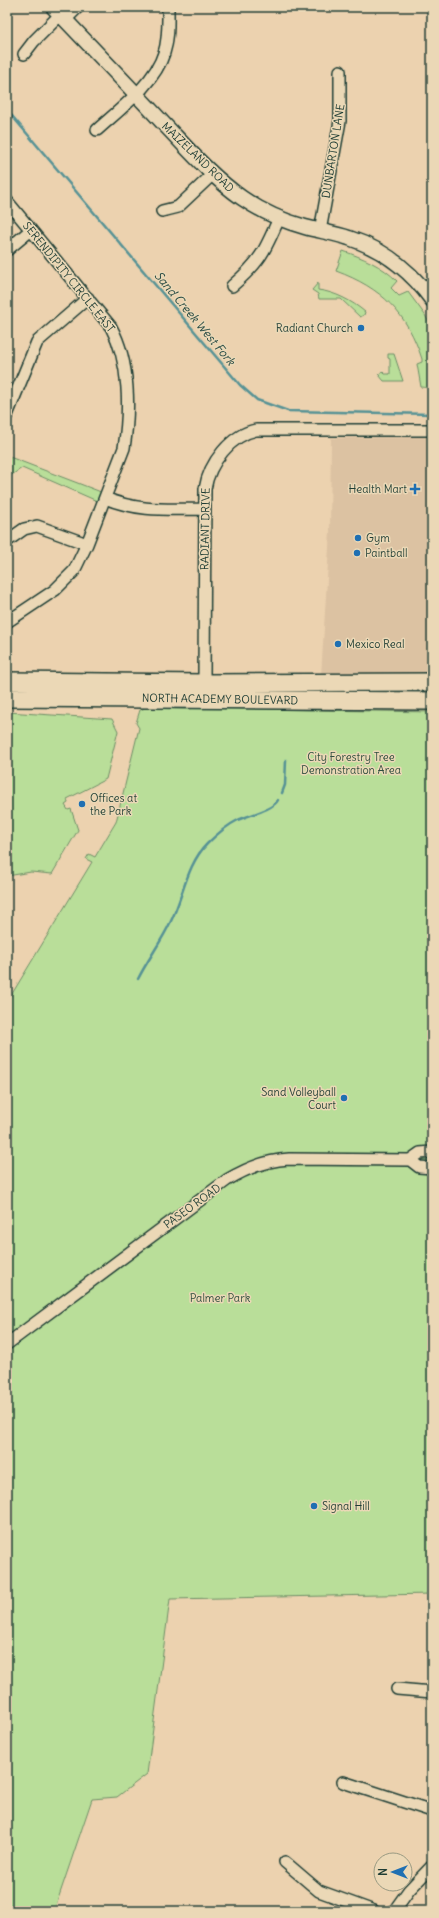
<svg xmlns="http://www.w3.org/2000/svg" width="439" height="1918" viewBox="0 0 439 1918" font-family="Delius,sans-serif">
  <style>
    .built { fill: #dcc2a2 }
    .green { fill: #b9de99; stroke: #6c8e66 }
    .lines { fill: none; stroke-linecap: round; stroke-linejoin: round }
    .stream { stroke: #569295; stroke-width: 2.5 }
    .minor-casing { stroke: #1f3d34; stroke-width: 14 }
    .major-casing { stroke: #1f3d34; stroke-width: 17 }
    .highway-casing { stroke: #1f3d34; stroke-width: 20 }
    .minor { stroke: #ebd8b6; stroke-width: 11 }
    .major { stroke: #ebd8b6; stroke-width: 14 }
    .highway { stroke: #ebd8b6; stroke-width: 17 }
    .poi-dot { fill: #1f6fb2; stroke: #ebd8b6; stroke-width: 1.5 }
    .labels { text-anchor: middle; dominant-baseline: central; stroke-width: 3; stroke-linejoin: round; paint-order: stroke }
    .street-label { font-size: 11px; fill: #1f3d34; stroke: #ebd8b6 }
    .poi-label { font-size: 11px; fill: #1f3d34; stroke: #ebd8b6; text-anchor: start }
    .park-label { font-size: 11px; fill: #2e4d3e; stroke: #ebd8b6 }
    .water-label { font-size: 12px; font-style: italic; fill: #284b44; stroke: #ebd8b6 }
  </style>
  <rect width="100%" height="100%" fill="#ecd2af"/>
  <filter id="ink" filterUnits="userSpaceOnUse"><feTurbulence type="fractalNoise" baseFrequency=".025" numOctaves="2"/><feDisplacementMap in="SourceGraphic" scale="8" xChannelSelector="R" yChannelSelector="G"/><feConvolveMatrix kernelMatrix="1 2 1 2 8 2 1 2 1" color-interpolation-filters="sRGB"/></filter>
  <g filter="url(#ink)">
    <path class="built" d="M432,437v235l-111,4 9,-145 1,-93z"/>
    <path class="green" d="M343,251c18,6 40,15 54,30l-6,7 8,8 9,-4 17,23 7,14v59l-11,-1 -4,-23 5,-2v-3c-15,-46 -40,-71 -86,-88z
      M318,283v7c17,2 34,11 47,22l-1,3 -4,2 -19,-18h-22l-1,-5 -6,-4z
      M388,354h6l9,27h-19l-5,-6 3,-4 3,3h5v-15l-2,-1z
      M7,456l94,36 -4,9 -75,-33 -15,10z
      M197,708l235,4v882l-262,5 -23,175 -30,23 -25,2 -38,112h-47v-909l85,-140 -6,-3 3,-5 6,3 21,-35 23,-94 -3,-5 4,-13 5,-2 41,1z
      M7,712l105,7 6,12 -12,48 -39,20 1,4 -3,2 3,5 3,-1 7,21 -26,44 -21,-2 -24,4z"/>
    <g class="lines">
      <path class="stream" d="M7,110l233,275 17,15 31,11 144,3
        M282,793l3,-8 1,-25
        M138,979c10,-20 24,-38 33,-58 12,-24 16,-57 36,-77 9,-9 19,-18 31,-24 10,-5 35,-10 40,-20"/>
      <defs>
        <path id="minor" d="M65,20l13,-13
          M24,54l10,-13 26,-26
          M97,130c23,-21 58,-47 67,-77 5,-15 4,-31 4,-46
          M7,201l104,126c19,35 19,83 13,121l-37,96 -13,27 -19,19 -48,32
          M162,211l16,-4 35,-33
          M320,231l20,-110v-50
          M7,250l24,-20
          M232,286c28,-24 33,-35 47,-68
          M424,289l8,-7
          M7,415l30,-73 51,-44
          M105,498c33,14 64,11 99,11
          M7,541l17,-12 13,-3 50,18
          M204,683l1,-194c4,-26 26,-54 51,-59h176
          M410,1160l9,7 13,1
          M7,1344l220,-164c20,-12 39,-20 62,-21l121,1 10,-7 12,-1
          M397,1689l35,3
          M343,1782l89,29
          M285,1862l34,29 55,20
          M394,1911l15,-21 23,-24"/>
        <path id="major" d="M53,7c37,39 74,77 110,116 25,26 49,54 79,75 19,13 41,23 63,29 14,4 30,6 44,11 34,11 62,33 83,62"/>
        <path id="highway" d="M7,681l197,2 228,-1
          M7,698l425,3"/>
      </defs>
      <use href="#minor" class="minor-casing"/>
      <use href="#major" class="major-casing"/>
      <use href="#highway" class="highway-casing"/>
      <use href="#minor" class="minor"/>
      <use href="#major" class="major"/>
      <use href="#highway" class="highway"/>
    </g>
  </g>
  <g class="poi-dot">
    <circle cx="361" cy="328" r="4"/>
    <path d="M413 483h4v4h4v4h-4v4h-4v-4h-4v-4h4z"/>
    <circle cx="358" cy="538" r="4"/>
    <circle cx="357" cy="553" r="4"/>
    <circle cx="338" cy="644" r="4"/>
    <circle cx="82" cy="804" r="4"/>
    <circle cx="344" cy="1098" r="4"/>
    <circle cx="314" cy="1506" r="4"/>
  </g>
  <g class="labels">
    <g class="street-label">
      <text transform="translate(333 151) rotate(-81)">DUNBARTON LANE</text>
      <text transform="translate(198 157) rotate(44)">MAIZELAND ROAD</text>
      <text transform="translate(69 277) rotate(51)">SERENDIPITY CIRCLE EAST</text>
      <text transform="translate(205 529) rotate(-89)">RADIANT DRIVE</text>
      <text transform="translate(220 699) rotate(1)">NORTH ACADEMY BOULEVARD</text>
      <text transform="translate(192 1206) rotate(-36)">PASEO ROAD</text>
    </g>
    <g class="poi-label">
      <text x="353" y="328" text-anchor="end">Radiant Church</text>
      <text x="407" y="489" text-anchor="end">Health Mart</text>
      <text x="366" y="538">Gym</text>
      <text x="365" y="553">Paintball</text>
      <text x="346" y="644">Mexico Real</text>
      <text x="90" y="798">Offices at<tspan x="90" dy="13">the Park</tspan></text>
      <text x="336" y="1092" text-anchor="end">Sand Volleyball<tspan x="336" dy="13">Court</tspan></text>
      <text x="322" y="1506">Signal Hill</text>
    </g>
    <g class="park-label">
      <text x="351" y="757">City Forestry Tree<tspan x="351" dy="13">Demonstration Area</tspan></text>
      <text x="220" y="1298">Palmer Park</text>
    </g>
    <g class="water-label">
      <text transform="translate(195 318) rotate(50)">Sand Creek West Fork</text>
    </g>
  </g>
  <rect width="439" height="1918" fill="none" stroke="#ebd8b6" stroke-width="24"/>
  <rect x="12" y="12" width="415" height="1894" fill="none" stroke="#1f3d34" stroke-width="1.5" filter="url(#ink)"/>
  <g transform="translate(393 1872) rotate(270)"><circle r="19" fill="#ebd8b6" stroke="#999a82"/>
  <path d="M0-3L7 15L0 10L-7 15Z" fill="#1f6fb2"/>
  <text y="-6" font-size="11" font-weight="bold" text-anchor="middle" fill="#1f3d34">N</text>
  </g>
</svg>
